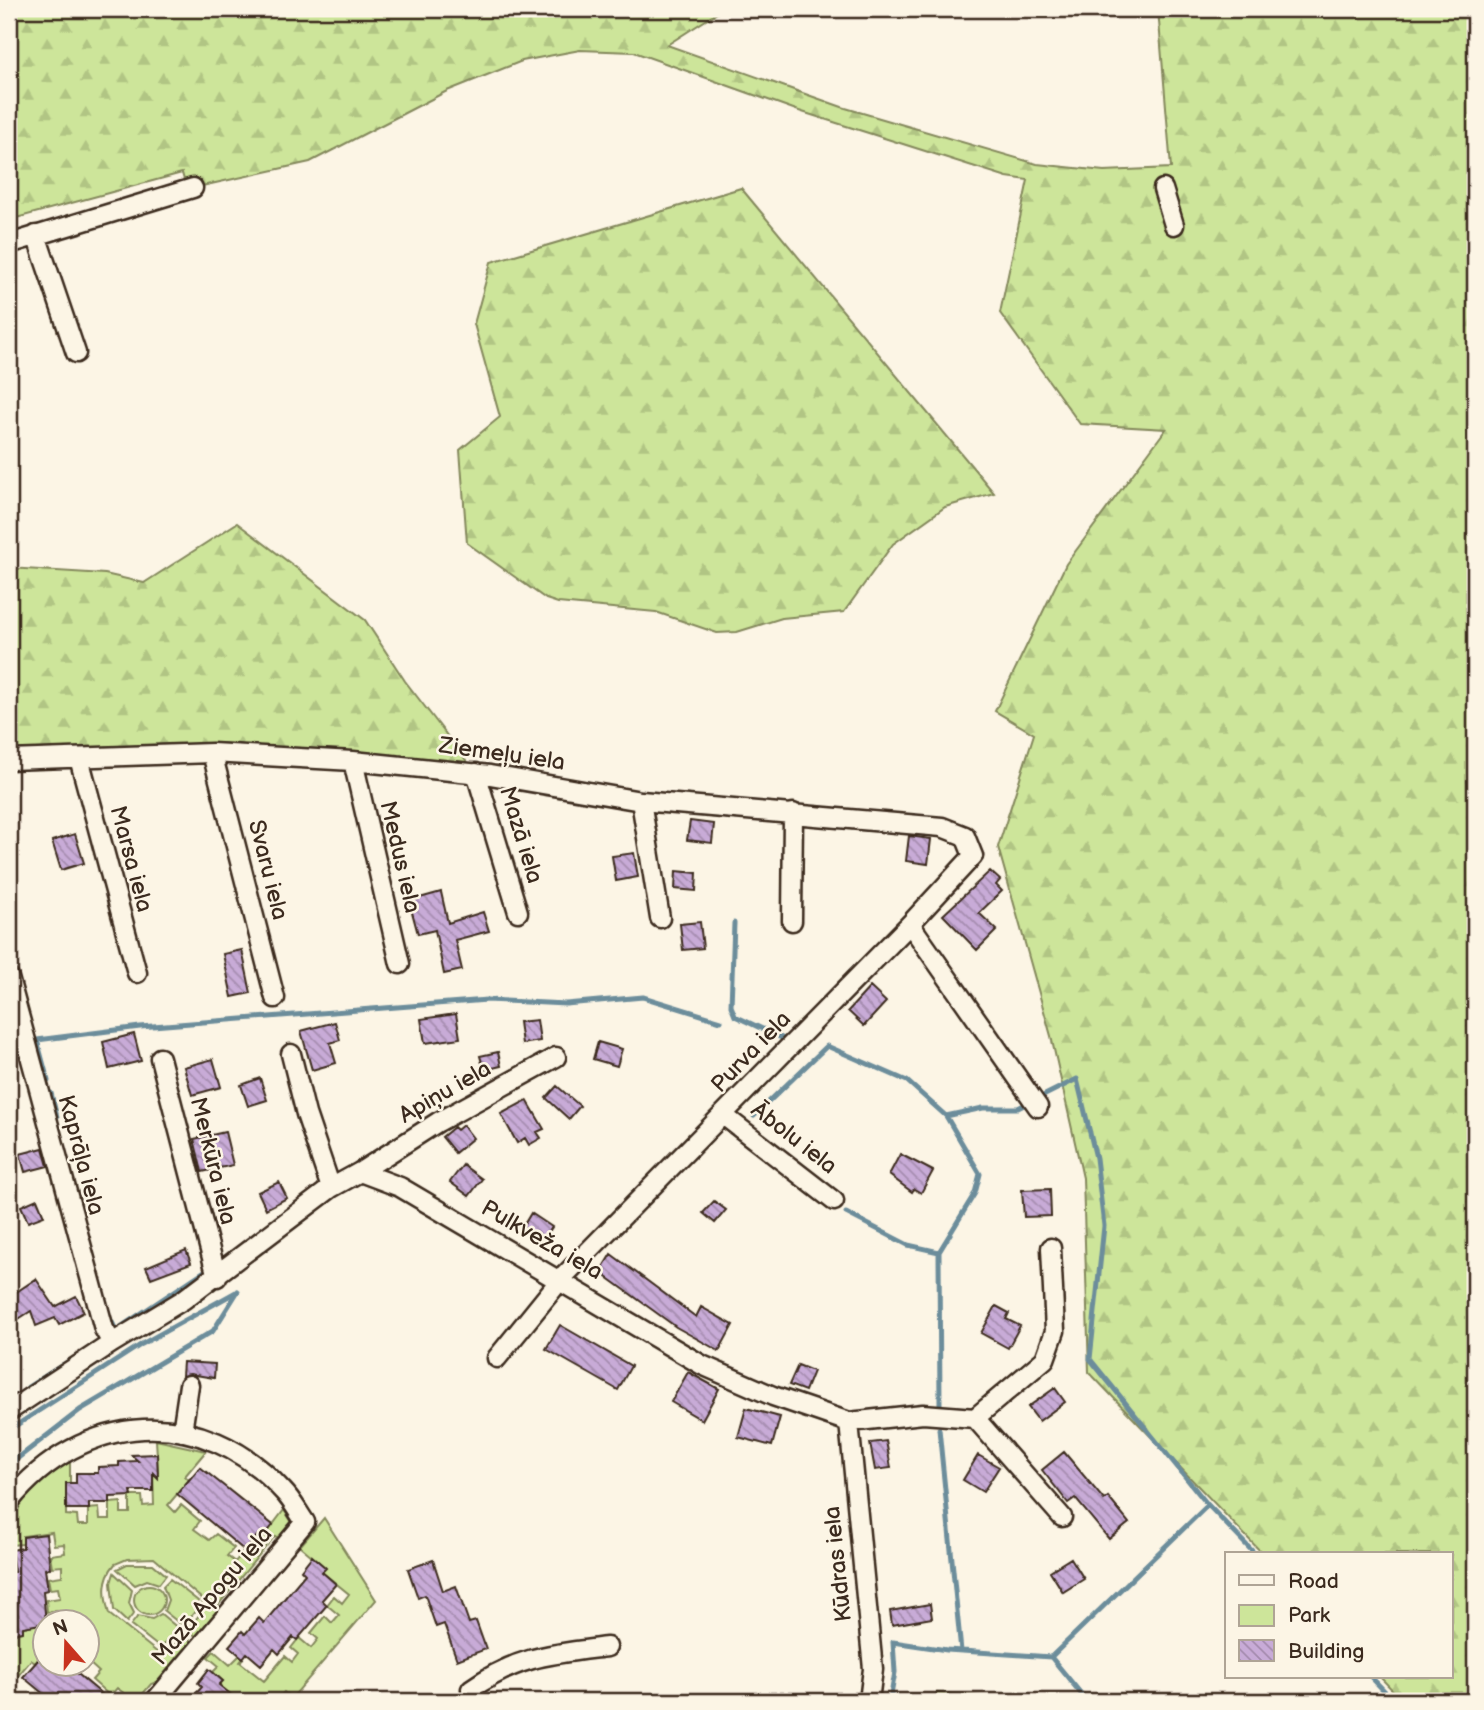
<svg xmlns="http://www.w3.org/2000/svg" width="1484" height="1710" viewBox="0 0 1484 1710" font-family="'Balsamiq Sans',sans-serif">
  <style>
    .green { fill: #cde59a; stroke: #84885c; stroke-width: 2 }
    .forest { fill: url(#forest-firs); stroke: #84885c; stroke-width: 2 }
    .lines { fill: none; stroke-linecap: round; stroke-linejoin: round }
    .stream { stroke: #6c8d9b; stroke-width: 5 }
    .building { fill: url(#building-back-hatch); stroke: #3b2a1e; stroke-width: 2 }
    .minor-casing { stroke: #3b2a1e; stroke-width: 23 }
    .minor { stroke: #fcf5e5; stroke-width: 18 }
    .labels { text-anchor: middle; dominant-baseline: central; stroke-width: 5; stroke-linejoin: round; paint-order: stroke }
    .street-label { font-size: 23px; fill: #3b2a1e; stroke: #fcf5e5 }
  </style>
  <defs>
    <pattern id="forest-firs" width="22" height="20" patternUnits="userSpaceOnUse" patternTransform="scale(1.75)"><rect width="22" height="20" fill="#cde59a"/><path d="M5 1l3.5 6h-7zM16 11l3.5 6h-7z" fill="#b1c584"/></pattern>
    <pattern id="building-back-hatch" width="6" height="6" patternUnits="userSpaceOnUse" patternTransform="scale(1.75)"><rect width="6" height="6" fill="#c8abd7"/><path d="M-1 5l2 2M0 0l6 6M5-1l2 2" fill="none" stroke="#a48bae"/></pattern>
  </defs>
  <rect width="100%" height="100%" fill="#fcf5e5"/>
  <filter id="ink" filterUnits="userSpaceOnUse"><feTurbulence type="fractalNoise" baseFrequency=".0143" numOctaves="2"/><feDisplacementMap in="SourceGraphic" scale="14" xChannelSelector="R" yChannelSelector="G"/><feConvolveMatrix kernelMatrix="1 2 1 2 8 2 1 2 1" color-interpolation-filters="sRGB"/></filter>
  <g filter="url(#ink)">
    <path class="green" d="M156,1440l50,11 -21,25 4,4 -21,25 7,7 6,-7 19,16 -6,8 15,11 7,-6 18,14 -7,8 8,6 23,-27 4,4 22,-29 9,14 -9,11 -11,3 -55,67 -2,11 -19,22 -9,-10 15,-17 -1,-12 -48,-41 -27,1 -12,5c-13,15 -11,32 -6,50l49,39 12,-2 13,-17 10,9 -31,37 -11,4 -14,17h-18l6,-7 -8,-6 -7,8 -18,-16 7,-8 -11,-10v-40h-38l8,-1 -1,-10 -10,1 -1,-12 14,-2 -2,-10 -8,1 -2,-11 14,-2v-10l-10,1 -2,-12 15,-2 -1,-9 -10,1 -2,-13 -29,4v8l-14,1v-21l16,-26 13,-16 32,-21v22l-4,1v31l11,1 1,9h10v-16l11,-1 1,11h10v-16l11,-1v11h9v-17h12l1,10 11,-1 -1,-34h5z
      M324,1518l52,82 -84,98 -8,-6 -8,9h-37l-20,-16 4,-4 -10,-9 6,-6 -11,-9 6,-6 16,14 10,-10 3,3 -3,4 24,19 21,-25 7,6 6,-8 -7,-6 8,-10 12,10 7,-9 -7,-6 14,-17 7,7 7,-8 -12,-10 7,-9 8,7 7,-9 -27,-22 3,-5 -25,-21z
      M127,1564h26l13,11 -7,9 -12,-4 -12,5 -18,-16z
      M114,1573l18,17 -3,13 5,10 -7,9 -13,-12 -3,-27z
      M170,1579l28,22v7l-15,18 -19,-15 4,-11 -5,-14z
      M134 1600a15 15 0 1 1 30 0a15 15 0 1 1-30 0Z
      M161,1614l18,15 -19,19 -29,-23 7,-9 14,3z
      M45,1623v28l-10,12 -4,-3 -20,24 -2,-50 14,-2v-5z"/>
    <path class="forest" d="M9,9h714l-56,36 175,62 195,57 67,7 67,-3 -13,-159h317v1692h-72l-23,-24h71v-123h-188l-174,-182 -6,-194 -32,-142 -53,-189 36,-113 -39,-23 71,-147 100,-135 -86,-5 -80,-111 28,-133 -21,-3 -208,-66 -165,-59 -54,-2 -58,11 -75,30 -137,71 -117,26 -5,6 -6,-21 -173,47z
      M741,188l253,305 -49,14 -52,37 -49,68 -62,6 -45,14 -20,1 -61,-21 -98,-9 -12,-4 -79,-56 -7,-93 40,-33 -26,-93 17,-62z
      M237,523l128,97 40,61 67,87 -249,-25 -214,7v-182l96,6 39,9z
      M937,1693l115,8h-118z"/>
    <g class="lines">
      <path class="stream" d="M734,923l-3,83 4,10 51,24
        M9,1018l7,27 -7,2
        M48,1081l-11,-41 103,-13 347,-27 79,4 77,-7 78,24
        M51,1093l6,24
        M754,1116l73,-70 80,35 39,35 34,58 -5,19 -36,59 1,152
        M946,1116l37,-8h35l10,-5
        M846,1213l62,32 31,7
        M108,1314l8,16 90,-60
        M28,1387l39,-25
        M939,1429l22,222
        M9,1430l133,-86 94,-52
        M9,1465l71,-55 133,-79 25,-40
        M1208,1505l47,49
        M1051,1657l36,44
        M1371,1677l23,24
        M890,1701l5,-29 -2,-30 54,8 104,7 157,-152 -118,-146 14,-133 -8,-68 -19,-79 -32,16"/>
    </g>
    <path class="building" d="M690,821l24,3 -2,19 -25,-3z
      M75,834l9,29 -23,7 -9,-29z
      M909,836l22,3 -3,25 -22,-3z
      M634,853l4,24 -22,4 -4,-25z
      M676,871l21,2 -1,18 -21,-2z
      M990,871l10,9 -4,5 6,6 -23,22 18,17 -20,20 -34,-35z
      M441,892l7,31 35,-11 6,19 -34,9 7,30 -18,4 -9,-44 -17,4 -9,-33z
      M700,922l3,26 -20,2 -3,-26z
      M242,950l9,43 -19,4 -9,-43z
      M870,987l16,15 -22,24 -16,-15z
      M456,1014l4,24 -35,5 -4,-24z
      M537,1020l3,21 -18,3 -3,-22z
      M335,1022l5,18 -10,3 6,20 -24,7 -11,-39z
      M134,1034l7,27 -32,8 -6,-27z
      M598,1042l24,7 -5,17 -24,-7z
      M498,1052l3,14 -17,4 -4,-14z
      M213,1059l8,28 -29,8 -8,-28z
      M260,1078l7,22 -19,6 -7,-21z
      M557,1086l23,20 -11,13 -23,-21z
      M527,1100l17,29 -7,3 4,6 -12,7 -4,-7 -8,5 -16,-29z
      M463,1125l10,13 -18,15 -13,-16 12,-10 3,3z
      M225,1132l8,33 -31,7 -8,-33z
      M43,1148l5,18 -23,6 -5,-18z
      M900,1154l33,17 -12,22 -7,-4 -2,3 -23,-17z
      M463,1165l19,14 -13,17 -19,-14z
      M279,1182l8,16 -21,11 -8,-17z
      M1050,1189l1,27 -27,1 -2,-27z
      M37,1199l7,17 -16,6 -7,-16z
      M714,1201l12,9 -11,13 -12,-10z
      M531,1213l21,14 -9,14 -21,-13z
      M186,1250l5,13 -40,15 -5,-11z
      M611,1254l85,63 5,-10 32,18 -14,26 -43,-24 -76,-55z
      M36,1279l19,28 21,-11 8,16 -25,13 -4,-7 -19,8 -5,-15 -14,9 -8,-12v-11z
      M996,1306l13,7 -3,6 14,7 -12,22 -27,-15z
      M560,1325l71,41 -13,24 -72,-41z
      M183,1362l32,2 -1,14 -24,-4 -8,2z
      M798,1365l15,6 -8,20 -16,-6z
      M688,1372l31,17 -17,31 -31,-18z
      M1055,1388l10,14 -26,19 -11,-14z
      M746,1408l34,9 -8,29 -34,-9z
      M886,1441l5,27 -16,2 -5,-27z
      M1064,1452l40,48 4,-3 21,26 -20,16 -34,-41 -7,5 -26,-33z
      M157,1454l1,24 -5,-5v18h-22l1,5 -22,1v6h-21v6h-23v-26h10v-10h22v-6l21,-1v-4l19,-1 -7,-6z
      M978,1455l21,12 -16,25 -20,-12z
      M200,1467l73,58 -11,14 -4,-4 -13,16 -68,-57z
      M46,1534l4,34 -5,1 3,21 -5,1 3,32 -23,4v5l-14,2v-40h2l-2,-22h5l-3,-22 12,-2v-11z
      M312,1556l14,12 -4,4 14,12 -14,16 5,5 -30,35 -4,-3 -14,17 -5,-5 -13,16 -14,-12 -4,5 -14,-12 13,-15 3,3 14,-16 5,5 41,-49 -4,-4z
      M1071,1558l13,21 -21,13 -13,-21z
      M433,1560l10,31 13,-5 13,37 7,-2 10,28 -29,11 -13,-36 -8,3 -11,-32 -7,3 -10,-29z
      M930,1604l2,14 -40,7 -2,-14z
      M46,1651v13h20l44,37h-58l-29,-24z
      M209,1669l14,12 -4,4 20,16h-50l13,-14 -4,-4z"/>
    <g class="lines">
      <defs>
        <path id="minor" d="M1163,189l11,36
          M36,235l40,118
          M9,244l184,-56
          M212,753l63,245
          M79,758l58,215
          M9,760l203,-7 141,8 137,14 151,26 301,26 23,9 8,20 -63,68 -349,355 -64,79
          M353,761l47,203
          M476,773l42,139
          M641,801l19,117
          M792,921l1,-108
          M910,924l128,183
          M9,978l95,351 8,14
          M291,1054l15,60 25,74
          M160,1058l57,219
          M723,1115l111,86
          M360,1172l78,-50 118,-65
          M9,1411l103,-68 71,-43 148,-112 29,-16 40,15 302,178 71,31 76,26 74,-8 52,4 87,99
          M975,1418l70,-59 10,-28 -4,-83
          M849,1422l24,247 -4,32
          M182,1432l7,-47
          M9,1502c73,-91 194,-100 274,-11 9,9 15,21 22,31l-150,179
          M477,1701l-6,-12c47,-33 80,-35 136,-42"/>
      </defs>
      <use href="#minor" class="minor-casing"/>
      <use href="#minor" class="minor"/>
    </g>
  </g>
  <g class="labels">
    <g class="street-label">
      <text transform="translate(502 754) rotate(8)">Ziemeļu iela</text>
      <text transform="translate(521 835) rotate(73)">Mazā iela</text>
      <text transform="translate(400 857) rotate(77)">Medus iela</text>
      <text transform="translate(131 859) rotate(75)">Marsa iela</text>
      <text transform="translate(268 870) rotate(76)">Svaru iela</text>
      <text transform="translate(751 1052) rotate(-46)">Purva iela</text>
      <text transform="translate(445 1092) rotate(-30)">Apiņu iela</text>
      <text transform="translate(794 1138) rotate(38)">Ābolu iela</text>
      <text transform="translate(81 1155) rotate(75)">Kaprāļa iela</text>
      <text transform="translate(213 1161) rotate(76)">Merkūra iela</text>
      <text transform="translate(542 1240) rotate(30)">Pulkveža iela</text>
      <text transform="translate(838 1564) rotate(-96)">Kūdras iela</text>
      <text transform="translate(212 1596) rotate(-50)">Mazā Apogu iela</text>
    </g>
  </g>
  <rect width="1484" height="1710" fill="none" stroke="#fcf5e5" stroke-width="35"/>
  <rect x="18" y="18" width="1449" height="1675" fill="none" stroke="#3b2a1e" stroke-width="2.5" filter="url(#ink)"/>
  <rect x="1225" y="1552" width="228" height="126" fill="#fcf5e5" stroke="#afa495" stroke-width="2"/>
  <rect x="1239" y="1575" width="35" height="10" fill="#fcf5e5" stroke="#afa495" stroke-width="2"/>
  <text x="1288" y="1588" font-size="21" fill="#3b2a1e">Road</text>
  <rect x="1239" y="1605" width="35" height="21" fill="#cde59a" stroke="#afa495" stroke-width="2"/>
  <text x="1288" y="1622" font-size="21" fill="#3b2a1e">Park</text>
  <rect x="1239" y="1640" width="35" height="21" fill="url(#building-back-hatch)" stroke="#afa495" stroke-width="2"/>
  <text x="1288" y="1658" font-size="21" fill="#3b2a1e">Building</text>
  <g transform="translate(66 1643) rotate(340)"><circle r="33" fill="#fcf5e5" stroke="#afa495" stroke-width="2"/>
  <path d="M0-5L12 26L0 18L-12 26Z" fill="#c8321e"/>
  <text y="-10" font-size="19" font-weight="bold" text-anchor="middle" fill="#3b2a1e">N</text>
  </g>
</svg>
